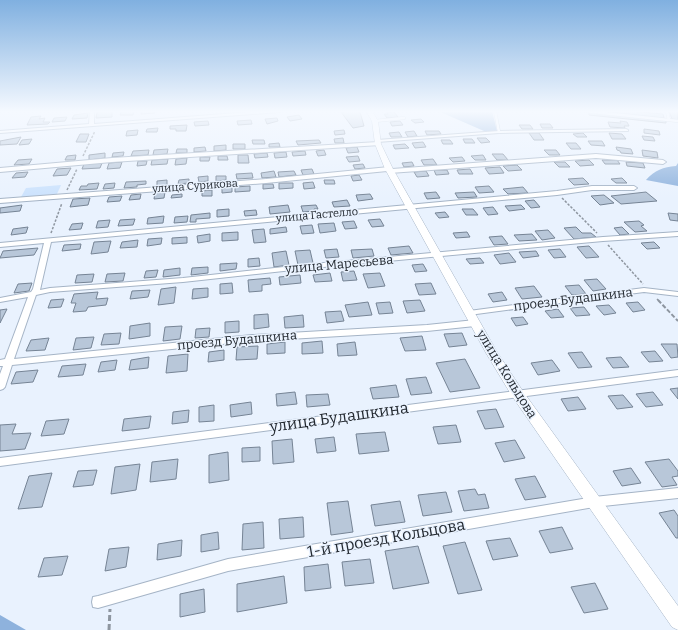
<svg xmlns="http://www.w3.org/2000/svg" width="678" height="630" viewBox="0 0 678 630" font-family="Bitter,serif">
  <style>
    .green { fill: #cbe2fd }
    .forest { fill: #8eb2dd }
    .building { fill: #b8c7d9; stroke: #768495 }
    .lines { fill: none; stroke-linecap: round; stroke-linejoin: round }
    .lane-casing { stroke: #a5b4c6; stroke-width: 3.5 }
    .street-casing { stroke: #a5b4c6; stroke-width: 2 }
    .secondary-casing { stroke: #a5b4c6; stroke-width: 1 }
    .path-far2 { stroke: #8e96a0; stroke-width: 1.5; stroke-dasharray: 2.5 1.5; stroke-linecap: butt }
    .path-far1 { stroke: #8e96a0; stroke-width: 2; stroke-dasharray: 4.5 2; stroke-linecap: butt }
    .path { stroke: #8e96a0; stroke-width: 3; stroke-dasharray: 6 3; stroke-linecap: butt }
    .lane { stroke: #fff; stroke-width: 2.5 }
    .street { fill: #fff; fill-rule: evenodd }
    .secondary { fill: #fff; fill-rule: evenodd }
    .labels { text-anchor: middle; dominant-baseline: central; stroke-width: 3; stroke-linejoin: round; paint-order: stroke }
    .far-street-label { font-size: 11px; fill: #232930; stroke: #e9f2fe }
    .street-label { font-size: 13px; fill: #232930; stroke: #e9f2fe }
    .near-street-label { font-size: 16px; fill: #232930; stroke: #e9f2fe }
  </style>
  <rect width="100%" height="100%" fill="#e9f2fe"/>
  <path class="green" d="M61,185l-4,9 -36,3 5,-9z"/>
  <path class="forest" d="M438,111h54l5,20h-13z
    M678,163v23l-32,-6c9,-10 17,-13 30,-14z
    M0,615l26,15h-26z"/>
  <path class="building" d="M112,111v6l-16,1 1,-6z
    M134,111l-1,4h-13l1,-3z
    M142,111h13v2l-14,1z
    M351,111l9,1 4,14 -11,2 -12,-16z
    M597,111h33l33,3 1,4z
    M669,111h9v9l-6,-1z
    M387,112h7l4,5 -11,1 -3,-4h4z
    M589,112l77,8v3l-77,-8z
    M88,113l-1,5 -15,1 2,-4z
    M299,115l3,4 -12,2 -3,-4z
    M41,116l-2,3 6,-1 -2,4h7l-2,2 -21,1 4,-8z
    M67,117l-2,4 -13,1 2,-4z
    M277,118l1,3 -11,3 -2,-5z
    M421,119l3,3 -9,1 -4,-3z
    M251,120l1,4 -14,1 -1,-4z
    M208,121l1,4 -14,1 -1,-4z
    M400,121l3,4 -11,1 -2,-4z
    M620,121l7,1 2,4h-5l1,2 -15,-1 -2,-5 13,1z
    M540,124h10l3,4h-11z
    M187,125l-1,6h-10v-2h-6v-3z
    M519,125h11l3,4h-11z
    M158,128l-1,4h-11l1,-3z
    M644,129l15,2 1,4 -16,-2z
    M138,130l-1,5 -11,1 1,-5z
    M344,130l1,4 -10,1 -1,-4z
    M414,131l3,5 -9,1 -3,-5z
    M425,131h14l2,3 -14,1z
    M399,132l3,5h-11l-2,-4z
    M529,133h10l5,7h-10z
    M583,133l4,4h-10l-4,-3z
    M609,133l13,1 4,5h-14z
    M80,134h9l-3,8h-10z
    M642,136l11,1 2,4 -11,-1z
    M21,137l-4,7 -17,1v-4z
    M343,138l1,5h-9l-1,-4z
    M477,138h9l4,4 -9,1z
    M32,139l-3,5 -10,1 3,-5z
    M463,139h9l3,4h-10z
    M252,140h12l1,4h-12z
    M319,140l2,3 -23,2 -2,-4z
    M441,140h9l3,4h-10z
    M588,141h14l3,5 -14,-1z
    M423,142l3,5 -11,1 -3,-5z
    M279,143l1,4h-11v-3z
    M566,143h10l5,6h-10z
    M233,144h12v5h-12z
    M405,144l4,4 -14,1 -2,-4z
    M226,145v5l-12,1v-5z
    M205,147l1,4 -12,1v-4z
    M357,147l2,5 -11,1 -2,-5z
    M616,147l15,2 2,5 -12,-1 -1,-2 -3,-1z
    M168,149l-1,5 -14,1 1,-5z
    M177,149h10v4h-11z
    M149,150l-1,5 -17,1 2,-5z
    M324,150l2,5 -8,1 -2,-5z
    M544,150h12l4,5h-11z
    M642,150l15,2 1,6 -15,-2z
    M305,151l1,4 -13,1 -1,-4z
    M124,152l-1,4 -11,1 1,-4z
    M286,152l1,5 -12,1 -1,-5z
    M105,153v5l-16,2v-5z
    M267,153l1,4 -13,1 -1,-4z
    M492,154h11l5,6h-11z
    M76,155l-1,5h-10l2,-4z
    M238,155h10l1,8h-11z
    M483,155l3,5h-11l-4,-4z
    M218,156h9l1,4h-10z
    M358,156l2,5 -11,1 -3,-5z
    M200,157h10l-1,4h-9z
    M462,157l3,4 -12,1 -4,-4z
    M187,158l-1,6 -11,1 1,-6z
    M32,159l-3,5 -15,1 4,-5z
    M168,159l-1,5 -16,1 1,-5z
    M433,159l4,6h-13l-3,-5z
    M589,160l5,5 -14,1 -5,-5z
    M602,160h15l3,4h-15z
    M138,161h9l-1,4 -9,1z
    M122,162l-2,6 -13,1 2,-6z
    M412,162l2,4 -10,1 -2,-4z
    M554,162h11l5,5h-11z
    M626,162l17,1 2,5 -18,-2z
    M102,163l-2,5 -18,1 2,-5z
    M363,164l2,4 -10,1 -2,-4z
    M517,165l5,5 -14,1 -5,-5z
    M500,167l4,6 -15,1 -4,-6z
    M71,168l-4,7 -14,1 4,-7z
    M312,169l2,5 -11,1 -2,-5z
    M470,169l3,5h-14l-2,-4z
    M434,170h13l2,4 -13,1z
    M274,171l2,6 -14,1 -1,-5z
    M294,171l2,4 -17,2 -1,-5z
    M426,171l3,5 -12,1 -3,-5z
    M28,172l-3,5 -13,1 4,-5z
    M252,173l1,5 -16,1 -1,-5z
    M359,175l3,5 -9,1 -2,-5z
    M208,176v5l-9,1 -1,-5z
    M216,176h10v4l-10,1z
    M583,178l6,6 -15,1 -6,-6z
    M622,178l5,5h-11l-5,-4z
    M189,179v4l-11,1 1,-4z
    M167,180v5l-10,1v-5z
    M324,180h10l1,4h-10z
    M146,181v3l-9,1v2l-13,1 2,-6z
    M313,182l2,6 -11,1 -1,-6z
    M99,183l-2,6 -18,1 2,-4h6l1,-2z
    M115,183l-1,5 -11,1 2,-5z
    M279,183h14v5l-14,1z
    M263,184h10l1,4 -11,1z
    M250,186v5l-15,1v-5z
    M489,186l5,6 -15,1 -4,-6z
    M232,187v5l-10,1v-5z
    M523,187l5,6 -20,1 -5,-5z
    M212,190v6h-10v-5z
    M165,192l-1,6 -10,1 1,-6z
    M436,192l4,6 -13,1 -3,-6z
    M474,192l3,5 -19,1 -3,-5z
    M646,192l11,9 -36,3 -10,-8z
    M141,194l-1,5 -11,1 2,-5z
    M182,194v3l-11,1 1,-3z
    M370,194l3,5 -15,2 -2,-6z
    M604,195l10,8 -14,2 -9,-9z
    M122,196l-2,5 -13,1 2,-5z
    M90,198l-2,7 -18,2 3,-8z
    M347,200l3,6 -16,1 -2,-5z
    M534,200l6,7 -9,1 -6,-7z
    M22,205l-2,6 -20,2v-5z
    M288,205l2,7 -20,2 -1,-7z
    M316,205l2,4h-4v2l-11,1 -2,-6z
    M521,205l4,4 -16,2 -4,-5z
    M493,207l5,7 -10,1 -5,-7z
    M229,209v7l-12,1v-7z
    M462,209h11l5,6h-12z
    M256,210l1,5 -12,1 -1,-5z
    M445,212l4,5 -10,1 -4,-5z
    M210,213v5l-14,1v3h-6l1,-7z
    M668,213l10,1v7l-8,-1z
    M164,216l-1,7 -16,1 1,-6z
    M188,216l-1,6 -13,1 1,-6z
    M135,219l-2,6 -15,1 2,-6z
    M380,219l4,7 -12,1 -4,-7z
    M110,220l-2,7 -12,1 2,-7z
    M354,221l3,7 -12,1 -3,-7z
    M639,221l5,4 -3,1 6,5 -12,1 -11,-10z
    M83,223l-2,6 -12,1 3,-6z
    M334,223l2,8 -16,2 -2,-9z
    M312,225l2,8 -12,1 -2,-8z
    M28,227l-2,6 -15,2 2,-6z
    M286,227l1,5 -17,2v-5z
    M576,227l6,6h9l5,4 -22,2 -10,-11z
    M622,227l7,7 -9,1 -6,-7z
    M264,229l2,13 -12,1 -2,-13z
    M548,230l7,8 -13,2 -7,-9z
    M238,232v8l-16,1v-8z
    M467,232l3,5 -14,1 -3,-5z
    M210,234v7l-12,2 -1,-7z
    M532,234l5,6 -18,1 -5,-6z
    M502,236l6,8 -14,1 -5,-8z
    M187,237v6l-15,1v-6z
    M162,238l-1,6 -14,2 1,-7z
    M138,240l-1,7 -17,1 2,-6z
    M111,241l-3,11 -17,2 3,-12z
    M654,242l6,6 -13,1 -6,-6z
    M81,244l-1,5 -18,2 2,-6z
    M409,246l4,7 -22,2 -3,-7z
    M589,246l10,11 -13,1 -9,-11z
    M38,248l-4,7 -34,3 3,-7z
    M337,249l2,8 -13,1 -2,-8z
    M372,249l2,7 -21,2 -2,-8z
    M560,249l6,8 -12,1 -6,-8z
    M310,250l3,13 -15,2 -3,-14z
    M286,251l3,14 -15,2 -2,-14z
    M536,251l3,5 -16,2 -4,-6z
    M509,253l7,9 -16,2 -6,-9z
    M259,258l1,8 -12,1v-8z
    M480,258l4,5 -14,1 -4,-5z
    M237,263l-1,6 -16,2v-7z
    M423,264l4,7 -12,1 -3,-7z
    M208,267v6l-17,2 1,-7z
    M180,268v7l-17,2 1,-7z
    M158,270l-2,7 -12,1 2,-7z
    M354,271l3,9 -14,1 -2,-9z
    M125,273l-2,8 -18,1 2,-8z
    M330,273l2,8 -17,1 -2,-7z
    M380,273l5,13 -17,2 -5,-14z
    M94,274l-2,8 -17,1 2,-8z
    M300,275l1,8 -21,2 -1,-8z
    M270,278l1,6 -9,1v6l-13,1 -1,-12z
    M597,279l9,10 -13,2 -9,-11z
    M32,283l-3,8 -15,2 4,-9z
    M232,283l1,10 -13,1v-10z
    M431,283l5,11 -17,1 -4,-11z
    M579,285l7,9 -14,1 -7,-9z
    M534,286l8,11 -20,2 -7,-11z
    M176,287l-2,16 -16,2 3,-16z
    M208,288v9l-16,2 1,-10z
    M150,290l-2,7 -18,2 2,-8z
    M98,292l-2,7 12,-1 -2,7 -18,2 -2,4 -13,1 3,-9h-5l3,-9z
    M502,292l5,8 -14,2 -5,-8z
    M64,299l-3,8 -13,1 3,-8z
    M420,300l5,11 -18,2 -4,-12z
    M368,302l4,13 -23,2 -4,-12z
    M390,302l3,11 -14,1 -3,-11z
    M638,302l7,8 -12,2 -7,-9z
    M609,305l7,8 -12,2 -8,-9z
    M584,307l6,8 -14,1 -6,-8z
    M7,309l-7,14v-13z
    M558,309l6,8 -13,1 -6,-7z
    M341,311l3,10 -17,2 -2,-11z
    M268,314l1,13 -15,2v-14z
    M303,315l1,12 -19,1 -1,-11z
    M523,317l5,7 -12,2 -5,-8z
    M239,321v11l-14,1v-11z
    M150,323v13l-21,3 1,-13z
    M182,326l-2,13 -17,2 2,-14z
    M210,328l-1,9 -14,1 1,-9z
    M121,333l-2,11 -18,1 3,-11z
    M462,333l5,12 -18,2 -5,-13z
    M422,336l4,14 -21,1 -5,-13z
    M94,337l-3,11 -18,2 3,-12z
    M49,338l-4,12 -19,1 5,-11z
    M322,341l1,12 -21,1v-11z
    M285,342v11l-18,1v-10z
    M355,342l2,13 -19,1 -1,-12z
    M661,344h16l1,13 -7,1z
    M258,346l-1,13 -21,1 1,-13z
    M224,350v10l-16,2 1,-10z
    M655,351l8,10 -14,1 -8,-10z
    M582,352l10,15 -14,1 -10,-15z
    M188,354l-1,17 -21,2 2,-17z
    M149,357l-1,11 -19,2 2,-10z
    M621,357l8,10 -16,1 -7,-10z
    M465,359l15,29 -30,4 -14,-29z
    M117,360l-2,10 -17,2 3,-10z
    M552,360l8,11 -22,4 -7,-12z
    M86,364l-3,11 -25,2 4,-11z
    M38,370l-5,12 -22,2 5,-12z
    M426,377l6,16 -21,2 -5,-16z
    M396,385l3,12 -26,2 -3,-11z
    M678,388v11l-8,-10z
    M295,392l2,12 -20,2 -1,-12z
    M653,392l10,13 -17,2 -10,-13z
    M328,394l2,11 -23,2 -1,-12z
    M623,395l10,12 -16,2 -9,-13z
    M578,397l8,12 -18,2 -7,-12z
    M251,402l1,12 -21,3 -1,-12z
    M214,405v16l-15,1v-15z
    M496,409l8,18 -19,2 -8,-18z
    M189,410l-1,12 -16,2 1,-12z
    M151,416l-2,12 -27,3 2,-12z
    M69,419l-5,15 -23,2 5,-15z
    M16,424l-4,10 19,-1 -6,16 -25,2v-26z
    M456,425l5,17 -23,2 -5,-17z
    M385,432l4,19 -30,3 -3,-20z
    M334,437l2,14 -19,2 -2,-14z
    M292,439l2,23 -21,2 -1,-23z
    M515,440l10,18 -21,4 -9,-19z
    M260,447v14l-18,1v-14z
    M228,452l1,28 -20,3v-28z
    M178,459l-2,20 -26,3 2,-20z
    M669,459l9,12v5l-6,1 5,8 -15,2 -17,-25z
    M140,464l-4,26 -25,4 4,-27z
    M631,468l10,15 -19,3 -9,-15z
    M97,470l-4,15 -20,2 5,-16z
    M52,473l-10,34 -24,2 11,-33z
    M535,476l11,21 -21,3 -10,-21z
    M475,489l3,6 7,-1 4,14 -25,3 -6,-20z
    M446,492l6,20 -29,4 -5,-21z
    M348,501l5,31 -22,3 -4,-32z
    M400,501l5,21 -30,4 -4,-21z
    M674,510l4,6v22h-2l-17,-25z
    M303,517l1,20 -24,2 -1,-20z
    M263,522l1,26 -22,2 1,-26z
    M562,527l11,22 -23,4 -11,-22z
    M218,532l1,17 -18,3v-17z
    M510,538l8,18 -25,4 -7,-19z
    M182,540l-1,16 -24,4 1,-16z
    M465,542l17,48 -24,4 -15,-48z
    M418,546l11,37 -36,6 -8,-38z
    M129,547l-3,20 -21,4 4,-22z
    M68,556l-6,19 -24,2 6,-19z
    M370,559l4,24 -29,3 -3,-24z
    M328,564l3,24 -26,3 -1,-24z
    M284,576l3,27 -50,9v-28z
    M595,583l13,26 -24,4 -13,-26z
    M204,589l1,23 -25,5v-23z"/>
  <g class="lines">
    <defs>
      <path id="lane" d="M495,111l4,21
        M584,111l94,10
        M667,111l2,9
        M375,121l29,-3"/>
      <path id="street" d="M90,111h4v13l169,-13h18l-2,1 -279,21v-2l89,-7z
        M626,129l2,1v1l-129,2 -122,9 -2,-1 2,-1 122,-9z
        M378,142l2,1v2l-268,17 -112,10v-4l112,-10z
        M596,154l67,6 3,2 -3,2 -67,-6 -206,15 -3,-2 -121,12 -266,20v-4l266,-20 123,-12 3,2z
        M592,186h42l3,2 -3,2h-42l-35,5 -506,47 -11,48 10,-2 133,-10 119,-13 301,-28 75,-5v4l-75,5 -301,28 -119,13 -133,10 -14,3 -22,64 238,-24 175,-10 48,-5 4,3 -4,3 -48,5 -175,10 -240,24 -7,22 -2,2 -3,1v-16l3,-8h-3v-6l5,-1 23,-62 -28,5v-4l31,-6 2,-3 11,-46 -44,4v-4l557,-52z
        M644,288l34,4v4l-34,-4 -175,23 -4,-2 4,-2z
        M678,370v6l-678,90v-8z
        M678,488v10l-84,9 -366,64 -130,37 -5,-1 -1,-5 1,-5 5,-1 130,-37 366,-62z"/>
      <path id="secondary" d="M366,111h6l6,10 3,23 12,25 104,183 25,38 156,216v24l-6,-3 -160,-231 -26,-43 -101,-184 -10,-25 -3,-23z"/>
    </defs>
    <use href="#lane" class="lane-casing"/>
    <use href="#street" class="street-casing"/>
    <use href="#secondary" class="secondary-casing"/>
    <path class="path-far2" d="M83,156l12,-25
      M67,190l10,-21
      M562,198l35,35
      M51,233l11,-30
      M608,245l35,39
      M657,299l2,2"/>
    <path class="path-far1" d="M658,300l20,21"/>
    <path class="path" d="M109,630l1,-21"/>
    <use href="#lane" class="lane"/>
    <use href="#street" class="street"/>
    <use href="#secondary" class="secondary"/>
  </g>
  <linearGradient id="sky" x2="0" y2="1"><stop stop-color="#80b0e0"/><stop offset="0.56" stop-color="#f5f9ff"/><stop offset="1" stop-color="#f5f9ff" stop-opacity="0"/></linearGradient>
  <rect width="678" height="199" fill="url(#sky)"/>
  <g class="labels">
    <g class="far-street-label">
      <text transform="translate(195 186) rotate(-4)">улица Сурикова</text>
      <text transform="translate(317 215) rotate(-5)">улица Гастелло</text>
    </g>
    <g class="street-label">
      <text transform="translate(339 264) rotate(-5)">улица Маресьева</text>
      <text transform="translate(573 299) rotate(-7)">проезд Будашкина</text>
      <text transform="translate(237 340) rotate(-5)">проезд Будашкина</text>
      <text transform="translate(507 374) rotate(58)">улица Кольцова</text>
    </g>
    <g class="near-street-label">
      <text transform="translate(339 417) rotate(-8)">улица Будашкина</text>
      <text transform="translate(386 538) rotate(-10)">1-й проезд Кольцова</text>
    </g>
  </g>
</svg>
